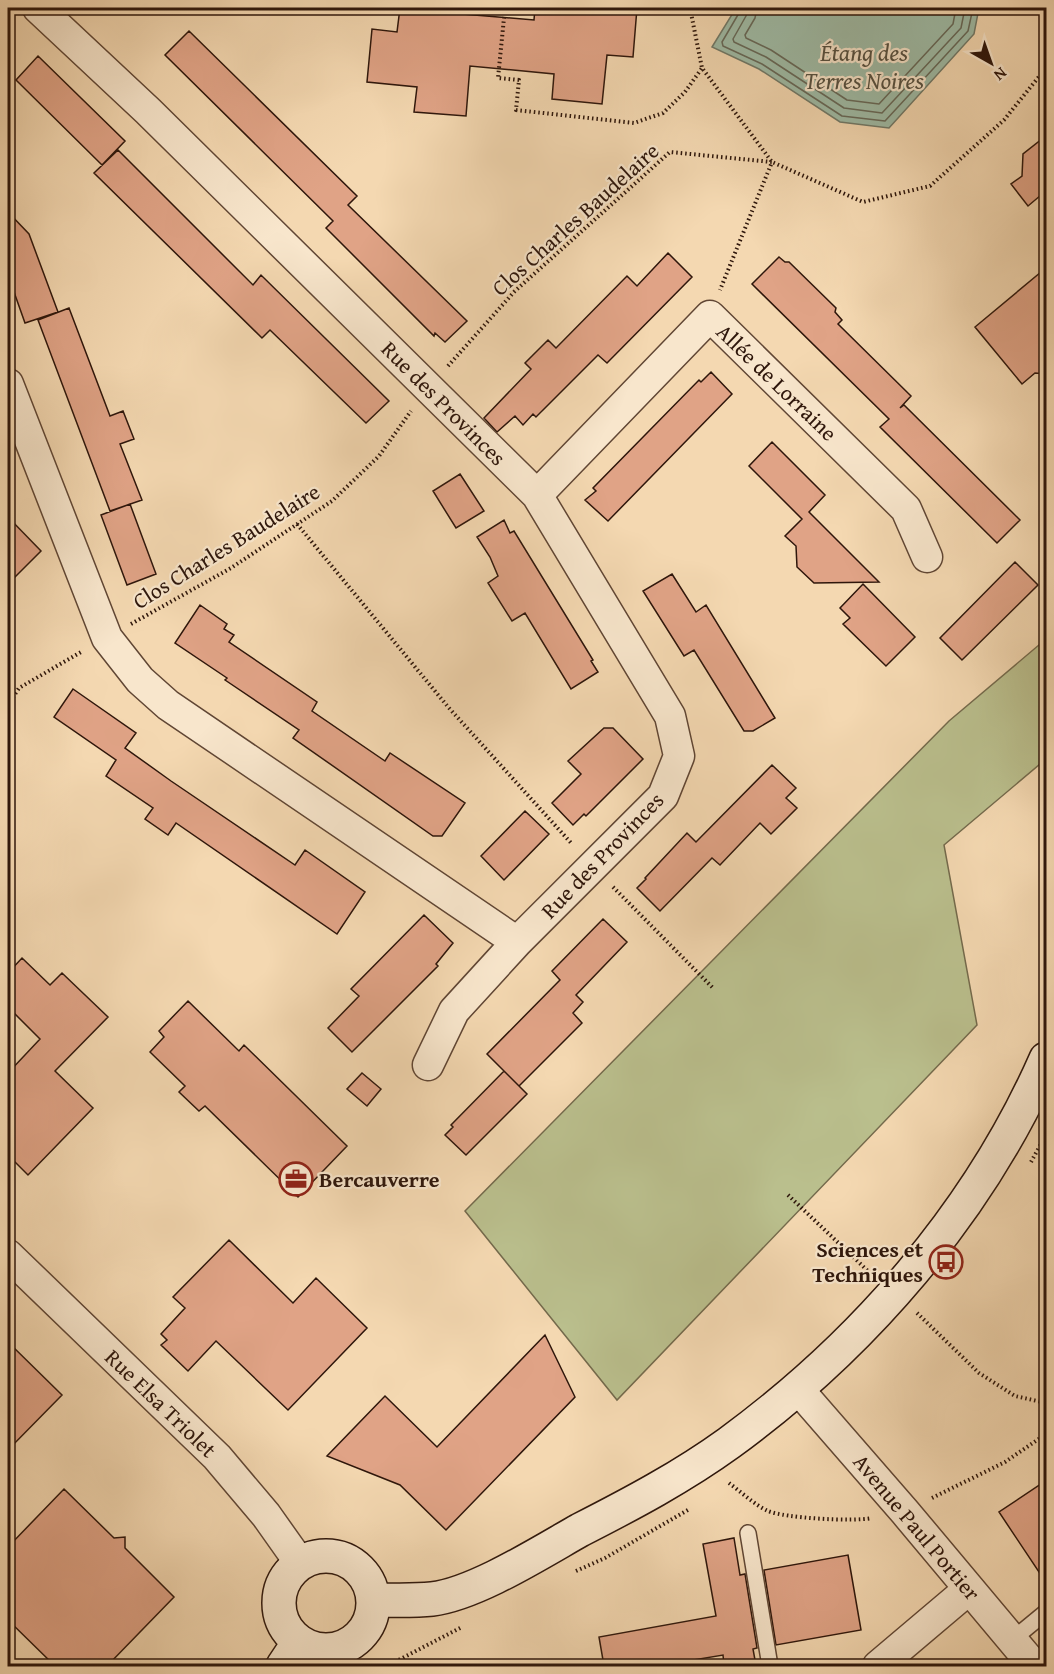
<svg xmlns="http://www.w3.org/2000/svg" width="1054" height="1674" viewBox="0 0 1054 1674" font-family="'Gentium Book Plus',serif">
  <style>
    .green { fill: #babf8d; stroke: #746a4c; stroke-width: 1.5 }
    .water { fill: #9ebba6; stroke: #717968; stroke-width: 1.5 }
    .lines { fill: none; stroke-linecap: round; stroke-linejoin: round }
    .shore { stroke: #666858; stroke-width: 1.5 }
    .building { fill: #e0a386; stroke: #2e160b; stroke-width: 1.5 }
    .lane-casing { stroke: #604634; stroke-width: 18 }
    .street-casing { stroke: #604634; stroke-width: 33 }
    .secondary-casing { stroke: #2e160b; stroke-width: 36 }
    .path { stroke: #2e160b; stroke-width: 4; stroke-dasharray: 1.5 3; stroke-linecap: butt }
    .lane { stroke: #f8e6cc; stroke-width: 15 }
    .street { stroke: #f8e6cc; stroke-width: 30 }
    .secondary { stroke: #f8e6cc; stroke-width: 33 }
    .labels { text-anchor: middle; dominant-baseline: central; stroke-width: 4.5; stroke-linejoin: round; paint-order: stroke }
    .street-label { font-size: 22px; fill: #2e160b; stroke: #f8e6cc }
    .poi-label { font-size: 22px; font-weight: bold; fill: #2e160b; stroke: #f8e6cc; text-anchor: start }
    .water-label { font-size: 24px; font-style: italic; fill: #555041; stroke: #f8e6cc }
  </style>
  <rect width="100%" height="100%" fill="#f4d8b1"/>
  <filter id="stains"><feTurbulence type="fractalNoise" baseFrequency=".00333" numOctaves="4"/><feColorMatrix values="0 0 0 0 .2 0 0 0 0 .09 0 0 0 0 .02 0 0 0 .5 -.17"/></filter>
  <radialGradient id="worn" r=".72"><stop offset=".6" stop-color="#630" stop-opacity="0"/><stop offset="1" stop-color="#630" stop-opacity=".3"/></radialGradient>
  <path class="green" d="M1046,639v120l-102,86 33,180 -360,375 -152,-189 484,-490z"/>
  <path class="water" d="M736,8h243l-5,26 -85,94 -49,-6 -81,-53 -47,-22z"/>
  <g class="lines">
    <path class="shore" d="M740,8l-1,5 -17,29 1,4 39,18 80,52 43,5 83,-90 5,-23
      M748,8l-2,8 -13,23 1,3 32,15 78,51 38,5 79,-85 4,-20
      M757,8l-2,10 -10,17 1,3 25,12 76,50 32,4 74,-80 3,-16"/>
  </g>
  <path class="building" d="M400,8h51v5l83,7 1,-12h102l-4,49 -26,-2 -5,49 -50,-5 2,-25 -84,-8 -4,50 -52,-4 3,-25 -50,-5 5,-53 25,3z
    M189,31l168,165 -9,9 119,116 -22,21 -10,-9 -1,3 -108,-108 7,-7 -168,-166z
    M38,56l87,85 -23,24 -86,-85z
    M1047,135v55l-19,16 -17,-22 11,-8 1,-22z
    M118,150l135,135 8,-10 128,126 -23,22 -96,-93 -8,8 -168,-165z
    M8,212l21,22 29,78 -33,11 -17,-48z
    M668,253l24,24 -85,86 -9,-8 -62,62 -3,-3 -10,11 -8,-9 -18,16 -13,-14 47,-49 -6,-6 23,-23 8,8 71,-72 10,10z
    M779,257l6,5h4l47,46 -1,4 7,8 -4,4 73,72 -11,12 4,-3 116,115 -23,23 -117,-116 9,-8 -137,-135z
    M1047,267v107l-12,-1 -13,11 -47,-57z
    M69,308l41,108 13,-5 11,28 -14,5 22,56 -32,11 -72,-191z
    M711,372l21,22 -124,127 -23,-21 11,-9 -3,-3 106,-108 2,2z
    M772,442l53,53 -16,17 70,70 -65,1 -17,-16 -1,-21 -11,-10 17,-17 -53,-53z
    M460,474l24,37 -28,17 -23,-37z
    M130,504l26,70 -29,11 -26,-70z
    M8,517l33,34 -33,33z
    M504,520l6,13 4,-2 79,129 -2,1 7,11 -27,17 -46,-76 -13,8 -24,-38 10,-7 -8,-19 -13,-20z
    M1015,562l23,23 -76,75 -22,-22z
    M672,574l24,38 10,-7 69,113 -22,13h-9l-50,-81 -10,6 -41,-65z
    M863,584l52,53 -29,29 -43,-42 7,-6 -10,-10z
    M200,605l27,19 -3,5 10,6 -5,7 88,60 -5,9 73,50 5,-8 75,50 -23,33h-9l-140,-98 6,-8 -74,-50 2,-2 -52,-35z
    M73,689l63,44 -11,15 46,33 124,84 10,-15 60,42 -28,42 -161,-111 -8,12 -23,-16 8,-11 -47,-32 10,-16 -62,-43z
    M604,728h9l30,31 -57,57 -2,-2 -11,11 -21,-22 29,-29 -13,-13z
    M772,765l24,23 -10,10 11,10 -26,26 -11,-11 -40,42 -8,-7 -52,53 -23,-23 9,-9 -1,-1 42,-45 9,9z
    M525,811l24,23 -45,46 -23,-24z
    M424,915l29,28 -17,21 2,2 -86,86 -24,-24 31,-32 -8,-7z
    M603,919l24,23 -51,53 7,7 -10,11 9,10 -63,63 -32,-32 73,-74 -8,-9z
    M22,958l28,27 12,-12 46,44 -53,54 38,37 -65,67 -20,-20v-82l32,-34 -32,-32v-34z
    M188,1001l51,50 5,-6 103,101 -49,51 -93,-91 -6,5 -20,-19 6,-6 -35,-34 14,-15 -5,-6z
    M504,1071l23,23 -61,61 -21,-20 8,-8 -2,-2z
    M362,1073l19,16 -14,17 -20,-17z
    M229,1240l64,63 23,-25 51,50 -79,82 -72,-69 -28,30 -27,-26 6,-5 -6,-6 24,-26 -12,-11z
    M545,1335l30,62 -129,133 -46,-45 -73,-29 58,-60 52,51z
    M8,1342l54,53 -54,55z
    M1047,1480v104l-48,-72z
    M64,1489l50,49 11,-1v11l49,49 -67,69h-52l-47,-46v-73z
    M734,1538l6,37 5,-1 12,74 -4,1 2,11 -31,5 -1,-10 -66,11h-53l-5,-29 117,-21 -13,-72z
    M848,1555l13,75 -85,15 -12,-75z"/>
  <g class="lines">
    <defs>
      <path id="lane" d="M748,1533l22,133
        M1012,1640l34,-28"/>
      <path id="street" d="M8,384l99,254 33,42 28,25 349,237 146,-146 16,-40 -9,-40 -133,-221 -389,-384 -110,-103
        M537,495l173,-179 196,193 21,48
        M428,1065l26,-54 63,-69
        M8,1255l209,202 49,58 34,48
        M798,1389l107,123 129,154
        M878,1666l91,-77"/>
      <path id="secondary" d="M279 1603a47 47 0 1 1 94 0a47 47 0 1 1-94 0Z
        M373,1600c20,0 40,1 59,-1 43,-5 109,-47 148,-69 51,-26 102,-53 149,-87 134,-98 250,-231 317,-384
        M283,1666l16,-24"/>
    </defs>
    <use href="#lane" class="lane-casing"/>
    <use href="#street" class="street-casing"/>
    <use href="#secondary" class="secondary-casing"/>
    <path class="path" d="M505,8l-7,70 21,2 -3,30 118,13 29,-10 22,-21 17,-24
      M692,8l-1,5 11,55 70,94 91,40 67,-16 74,-66 42,-52
      M448,366l66,-74 156,-140 102,10 -52,128
      M297,524l152,184 123,136
      M131,624l100,-56 101,-67 47,-45 32,-45
      M8,705l11,-17 64,-37
      M613,887l100,101
      M1031,1162l11,-20
      M788,1195l82,78
      M917,1313l62,60 36,23 31,7
      M729,1483c12,9 26,22 39,28 16,7 86,11 104,7
      M932,1498l73,-36 41,-28
      M576,1571l29,-13 83,-48
      M387,1666l75,-39"/>
    <use href="#lane" class="lane"/>
    <use href="#street" class="street"/>
    <use href="#secondary" class="secondary"/>
  </g>
  <defs>
    <symbol id="office-ring" viewBox="-11 -11 22 22"><circle r="9.5" fill="#f8e6cc" stroke="#8f2418" stroke-width="1.5"/><path d="M-6-3h4V-5.5h4V-3h4V5H-6ZM-1-4.5V-3h2v-1.5ZM-6 0V1H6V0Z" fill="#8f2418"/></symbol>
    <symbol id="bus-ring" viewBox="-11 -11 22 22"><circle r="9.5" fill="#f8e6cc" stroke="#8f2418" stroke-width="1.5"/><path d="M-5-6H5V4H4V6H2V4H-2V6H-4V4H-5ZM-3.5-4V0h7V-4ZM-3.5 1.2v1.5H-2V1.2ZM2 1.2v1.5H3.5V1.2Z" fill="#8f2418"/></symbol>
  </defs>
  <g fill-rule="evenodd">
    <use href="#office-ring" x="277" y="1160" width="38" height="38"/>
    <use href="#bus-ring" x="927" y="1243" width="38" height="38"/>
  </g>
  <g class="labels">
    <g class="street-label">
      <text transform="translate(575 219) rotate(-42)">Clos Charles Baudelaire</text>
      <text transform="translate(777 382) rotate(44)">Allée de Lorraine</text>
      <text transform="translate(444 403) rotate(45)">Rue des Provinces</text>
      <text transform="translate(226 546) rotate(-32)">Clos Charles Baudelaire</text>
      <text transform="translate(602 855) rotate(-46)">Rue des Provinces</text>
      <text transform="translate(161 1403) rotate(44)">Rue Elsa Triolet</text>
      <text transform="translate(917 1527) rotate(50)">Avenue Paul Portier</text>
    </g>
    <g class="poi-label">
      <text x="319" y="1179">Bercauverre</text>
      <text x="923" y="1249" text-anchor="end">Sciences et<tspan x="923" dy="25">Techniques</tspan></text>
    </g>
    <g class="water-label">
      <text x="864" y="52">Étang des<tspan x="864" dy="28">Terres Noires</tspan></text>
    </g>
  </g>
  <rect width="1054" height="1674" fill="none" stroke="#f4d8b1" stroke-width="30"/>
  <rect x="9" y="9" width="1036" height="1656" fill="none" stroke="#2e160b" stroke-width="3"/>
  <rect x="15" y="15" width="1024" height="1644" fill="none" stroke="#2e160b" stroke-width="1.5"/>
  <g transform="translate(991 63) rotate(140)" stroke="#f8e6cc" stroke-width="4.5" paint-order="stroke">
  <path d="M0-4.5L10 22L0 15L-10 22Z" fill="#2e160b"/>
  <text y="-9" font-size="16" font-weight="bold" text-anchor="middle" fill="#2e160b">N</text>
  </g>
  <rect width="100%" height="100%" filter="url(#stains)"/>
  <rect width="100%" height="100%" fill="url(#worn)"/>
</svg>
